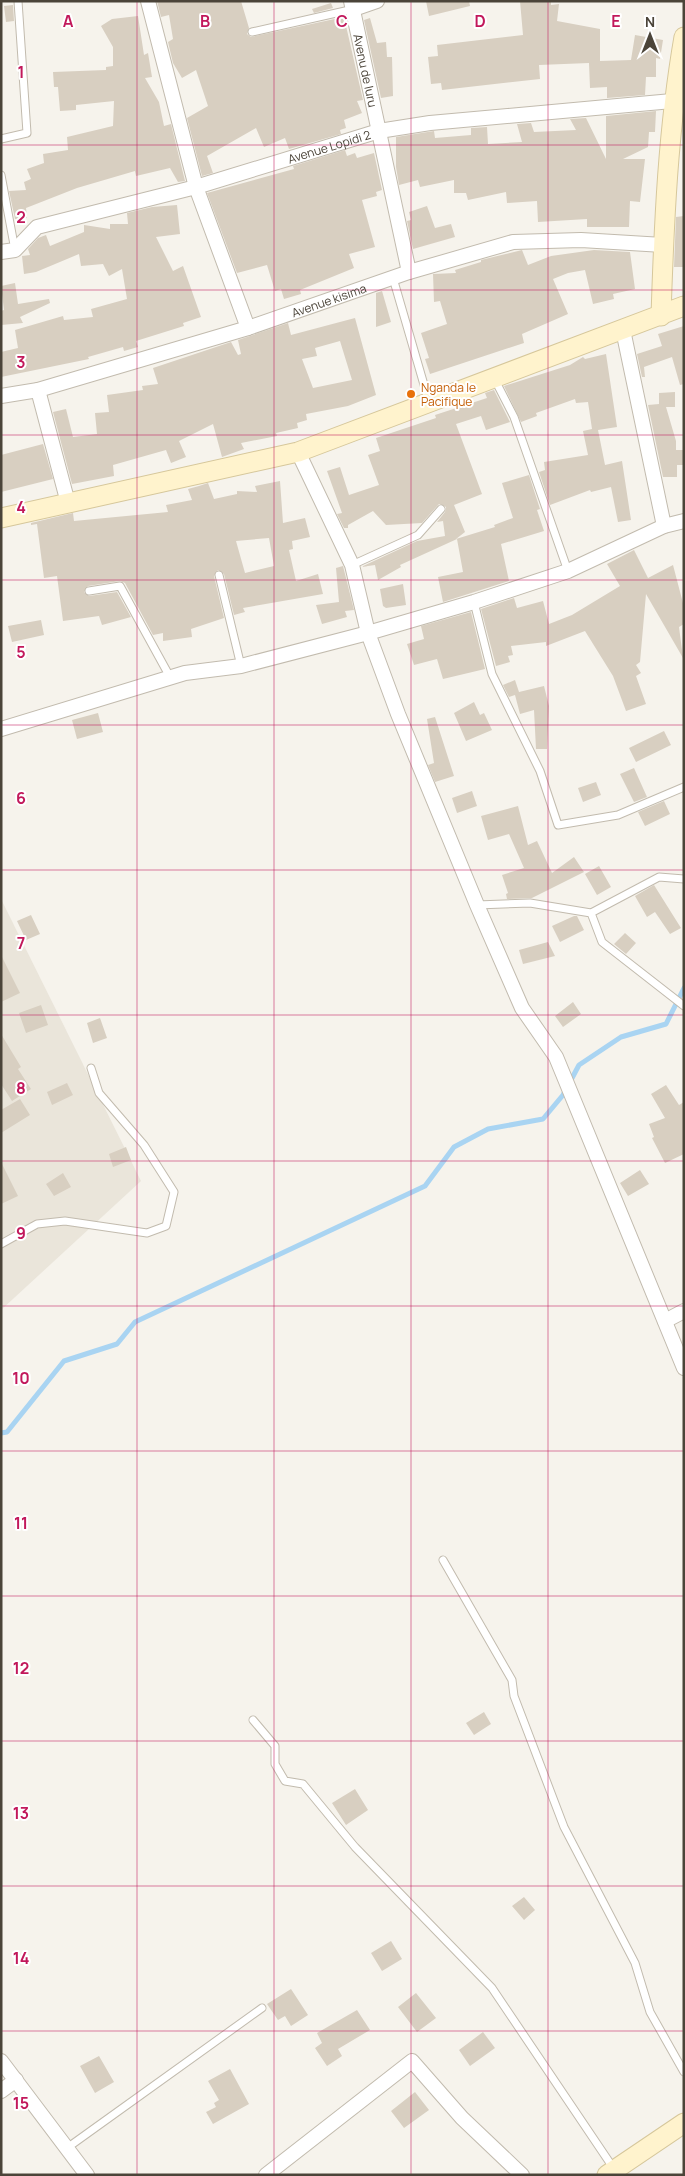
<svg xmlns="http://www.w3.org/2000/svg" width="685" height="2176" viewBox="0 0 685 2176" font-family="Manrope,sans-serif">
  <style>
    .residential { fill: #eae5da }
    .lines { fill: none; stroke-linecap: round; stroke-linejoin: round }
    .stream { stroke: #a9d4f2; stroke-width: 5 }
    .building { fill: #d8cfc1; fill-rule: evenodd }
    .lane-casing { stroke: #c2bbae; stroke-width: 9 }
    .street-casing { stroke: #c2bbae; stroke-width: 16 }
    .secondary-casing { stroke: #d6c79b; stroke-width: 21 }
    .lane { stroke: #fff; stroke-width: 7 }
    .street { stroke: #fff; stroke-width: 14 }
    .secondary { stroke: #fff3cd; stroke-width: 19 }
    .grid { fill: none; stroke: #c2185b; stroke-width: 1; stroke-opacity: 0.55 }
    .food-dot { fill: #e8710a; stroke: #fff; stroke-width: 2 }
    .labels { text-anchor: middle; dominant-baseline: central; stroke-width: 4; stroke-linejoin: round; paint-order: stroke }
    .street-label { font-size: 12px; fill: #4b4439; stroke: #fff }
    .food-label { font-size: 12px; fill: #c56008; stroke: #fff; text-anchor: start }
    .grid-label { font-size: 16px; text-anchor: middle; font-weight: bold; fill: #c2185b; stroke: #fff; stroke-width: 4; stroke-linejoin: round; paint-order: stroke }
  </style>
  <rect width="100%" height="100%" fill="#f6f3ec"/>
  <path class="residential" d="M1,899l140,282 -140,129z"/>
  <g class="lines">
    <path class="stream" d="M1,1433l6,-1 57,-71 53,-17 18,-22 290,-136 29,-39 34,-18 55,-10 20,-24 16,-30 42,-28 45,-13 18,-36"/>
  </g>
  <path class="building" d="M157,1h84l8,27 -2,6 4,3 93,-20 19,83 -6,1 5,12 -18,7 2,8 -6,2 1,4 -52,15 -4,-11 -21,9 -8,-19 -49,28 6,17 -11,3 -15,-58 21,-12 -12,-36 -14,8 -9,-15 -5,-21 5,-3 -4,-24 -8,2z
    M426,1h43l1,5 -41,10z
    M520,1h31v4l8,-1 -2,17 43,8v32l31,-1 4,-25 28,5 -3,19 -4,-1v19h-10l-1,18 -38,3v-11l-17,1 -1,-25 -50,2 1,14 -98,11 -1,-7 -10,1 -3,-27 10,-1 -1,-11 86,-10z
    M331,3l2,5 -19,5 -2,-4z
    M13,5l1,16 -8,1 -2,-16z
    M138,16l6,39 4,-2 4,24 -7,1 14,24 5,24 7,-2 14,57 -7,1 -8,-14 -34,8 -1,-5 -58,17 -51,20 1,10 -12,1 -6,-28 17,-1 -2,-8 7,-3 -4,-10 17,-6 -1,-9 25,-4 -1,-13 46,-11 1,-25 -38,4v5l-16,1 -2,-24h-4l-1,-15 53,-2v-3l7,-1v-19l-12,-21 11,-7z
    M370,18l7,25 9,-1 1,15h5l1,39 -12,2 -17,-78z
    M656,111l-1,21h-6l-1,15 -25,12h22l-5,43 -10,-1 -1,26h-42v-8l-49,3 -1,-21 -30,2 -1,-11 -38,8 -2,-7h-12v-13l-34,7 -2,-7 -19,5 -3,-18v-30l38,-6 1,7 36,-3v-7l16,-1 1,17 34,-2 -5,-18 14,-1 3,9 42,-2 -6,-11 16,-1 20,41v-43z
    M345,150l2,6 8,-3 2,5 17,-5 8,37 -6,2 1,4 -15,4 13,47 -26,7 5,14 -54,22 1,4 -17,5 -3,-10 -6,2 -8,-26 -30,8 -30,-80 87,-24 -1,-3z
    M177,205l3,29 -24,3 17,34 10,-5 18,51 -18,6 1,3 -48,15 2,6 -14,4 -1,-4 -35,10 1,2 -88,18v-25l17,-4 -3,-18 48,-14 1,4 29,-3 -2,-8 36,-10 -5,-30 -13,7 -6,-12 -22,2 -2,-12 -43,18 -12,2 -2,-18 8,-1 -2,-6 10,-11 8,-3 4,11 34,-14v-7l26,4v-5h18l-1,-11 25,-6z
    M427,206l8,22 16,-4 4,13 -42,12 -6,-28 4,-1 -2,-8z
    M684,216v51h-10l2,-50z
    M522,250l6,15 23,-9 43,-6 36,2 5,37 -22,5 1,5 -21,5 -8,-34 -17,3 -15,6 15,35 -46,20 2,9 -94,31 -5,-15 4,-1 -8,-25 26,-9 -7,-23 -6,1 -1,-28 23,-1 -1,-3 26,-8v-2z
    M15,283l3,21 31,-5 1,4 -30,14 3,6 -22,2v-14l3,-1 -3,-24z
    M382,291l9,31 -15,5v-34z
    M355,318l21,77 -28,11 -42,8 1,6 -10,3 1,5 -22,5 1,3 -36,7 3,6 -22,8 -9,-33 -34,17 7,16 -15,6 -5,-13 -53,15 1,11 -42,8 -19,-72 13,-3 7,28 24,-3 -2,-21 14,-1 -2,-17 36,-5 -1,-4 16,-2 -5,-16 78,-26 7,13 3,-1 -3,-14 50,-17 3,12zM340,341l12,39 -39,8 -11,-29 15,-3 -2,-8z
    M684,326v58l-4,1 -8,-28 -28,10 1,10h-3l-5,-23 25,-8 -4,-12z
    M606,354l11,73 -19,3 7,35 17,-4 9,59 -13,2 -7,-35 -20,5 -1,-2 -40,15 -11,-33 6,-2 -1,-8 44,-7 -5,-24 9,-2 -4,-27 -12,1 -1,-4 -39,14 1,3 -16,6 -17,-36 66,-21 13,-8 2,2z
    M494,390l16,32 -24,8 -5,-14 -25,8 26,70 -28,11 11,27 -9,7 39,-12 -1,-2 19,-7 -11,-35 27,-8 11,34 -3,1 7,21 -43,13 8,37 -66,21 -5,-25 25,-5 -6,-33 -57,26 1,2 -23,13 -3,-15 -14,2 56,-26 28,-5 -2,-15 -6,1 8,-10 1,-5 -7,-3 -17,19 -36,2 -13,-14 -25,14v3h-4l-7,-14 5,-1 -15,-42 13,-4 9,28 30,-10 -11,-30 12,-4 -4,-13 60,-20 -1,-3 52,-17 -2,-5z
    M675,392v15h-9l10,34v9h8v15h-7v12h-14l-15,-72 11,-1v-11z
    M43,444l10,35 -52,13v-37z
    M280,481l3,42 22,-5 5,19 -18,4 1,8 -4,1 7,31 22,-7 5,20 -80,14 2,4 -11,3 -10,-41 -6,-4 -4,6 10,42 -33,11 1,8 -29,4v-8l-10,2 -28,-52 -5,-2 -32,5 -4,6 5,4 28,-4 14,25 -29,8 -3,-9 -36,5 -6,-45 -13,2 -7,-54 -6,1v-2l42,-10 1,8 94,-9 -2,-7 26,-5 -4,-11 11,-3 9,-3 6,16 23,-5v-3l20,1 -2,-6zM269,538l5,28 -29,7 -9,-32z
    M634,550l14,28 25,-13 11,42v17l-5,3 4,31 -37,-64 -6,68 -4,3 5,8 -5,3 10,28 -20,7 -13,-35 -28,-45 -39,15v-4l-35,4 2,9 -5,1 2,6 -14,4 -15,-57 33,-11 3,10 26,-7 6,23 23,-9 48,-29 -13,-22z
    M343,566l11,44 -9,1 2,6 -25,7 -6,-19 23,-3 -3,-34z
    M403,584l3,21 -20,3 -3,-2 -3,-17z
    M471,612l14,57 -42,10 -6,-20 -23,6 -7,-21 17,-5 -3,-13z
    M41,620l3,15 -32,7 -4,-16z
    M515,680l4,12 25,-6 5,20 -2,43h-11l-2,-39 -14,4 -5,-19 -6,2 -6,-12z
    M474,702l6,13 4,-2 8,17 -26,11 -12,-28z
    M98,713l5,19 -26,7 -5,-19z
    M435,717l19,59 -19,6 -7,-17 6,-2 -7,-44z
    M664,731l7,14 -35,17 -7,-14z
    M634,768l13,29 -13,5 -14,-28z
    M596,782l5,13 -18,7 -5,-14z
    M472,791l5,15 -20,7 -5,-15z
    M664,801l6,13 -25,12 -7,-14z
    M518,806l10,39 9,-4 15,32 22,-16 10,15 -52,26 -25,1 -1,-5 2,-1 -6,-18 22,-7 -15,-34 -21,6 -7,-24z
    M599,866l12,21 -14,8 -12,-21z
    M654,885l27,43 -11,6 -15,-22 -8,5 -12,-21z
    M31,915l9,19 -14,6 -9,-19z
    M574,916h3l7,14 -24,12 -8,-16z
    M625,933l11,10 -10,11 -12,-10z
    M548,942l7,14 -32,8 -4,-14z
    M1,955l19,38 -19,9z
    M573,1002l8,12 -18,13 -8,-11z
    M41,1005l7,20 -22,8 -7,-20z
    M100,1018l7,20 -14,5 -6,-20z
    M1,1034l20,33 -3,2 13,20 -19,12 -11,-17z
    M67,1083l6,12 -21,10 -5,-13z
    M666,1085l13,20 5,-3v52l-19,9 -13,-25 2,-1 -5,-13 16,-6 -14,-24z
    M20,1099l10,16 -29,18v-23z
    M126,1147l5,13 -18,7 -4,-13z
    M1,1162l17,34 -17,8z
    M640,1170l9,14 -21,12 -8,-13z
    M63,1173l8,14 -17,9 -8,-12z
    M484,1712l7,12 -17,11 -8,-12z
    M355,1789l13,21 -22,15 -14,-22z
    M524,1897l11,13 -11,10 -12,-14z
    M391,1941l11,18 -20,12 -11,-18z
    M291,1989l17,26 -17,11 -6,-10 -7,4 -11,-16z
    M416,1993l20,25 -19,14 -19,-25z
    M357,2010l13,20 -32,19 4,7 -15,10 -12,-18 7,-5 -5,-10z
    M483,2032l12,16 -25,18 -11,-16z
    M99,2056l15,26 -19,11 -15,-27z
    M230,2069l19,35 -36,20 -7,-12 10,-5 -2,-4 5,-3 -11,-19z
    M415,2092l14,18 -25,18 -13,-17z"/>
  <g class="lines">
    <defs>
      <path id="lane" d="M252,32l102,-23
        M1,139l26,-6 -9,-132
        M1,175l14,75
        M393,278l36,124
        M494,378l20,39 54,154
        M352,565l66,-30 23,-26
        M219,575l22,91
        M89,591l31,-5 50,91
        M474,602l18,72 48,97 18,54 60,-10 66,-28
        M477,905l53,-2 61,10 11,29 82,64
        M591,913l68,-36 25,2
        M1,1244l36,-20 28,-3 82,12 19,-7 8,-34 -30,-47 -45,-52 -8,-25
        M443,1560l69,120 2,16 50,131 71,136 15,49 34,60
        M253,1720l22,26v18l10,17 18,3 52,63 137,141 122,181
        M67,2148l195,-140"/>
      <g id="street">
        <path d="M148,1l48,186 52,141"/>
        <path id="s1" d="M351,1l58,271"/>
        <path d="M354,9l23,-8"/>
        <path id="s2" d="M1,252l14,-2 22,-23 159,-40 183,-56 51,-8 253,-23"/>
        <path d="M623,330l41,196"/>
        <path d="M38,390l30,113"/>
        <path id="s3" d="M1,396l37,-6 210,-62 161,-56 104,-30 68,-2 82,5"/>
        <path d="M298,452l54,113 16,68 30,81 79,191 45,103 34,49 128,311"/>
        <path d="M1,729l184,-56 56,-7 127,-33 106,-31 94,-31 96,-45 20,-5"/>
        <path d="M665,1321l19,-10"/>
        <path d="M1,2061l86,114"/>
        <path d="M1,2091l15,-11"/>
        <path d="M266,2175l146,-114 50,57 60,57"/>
      </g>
      <path id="secondary" d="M661,316c3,-94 7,-187 23,-279
        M1,518l297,-66 386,-146
        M607,2175l77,-52"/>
    </defs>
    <use href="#lane" class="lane-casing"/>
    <use href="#street" class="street-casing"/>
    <use href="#secondary" class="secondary-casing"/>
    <use href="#lane" class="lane"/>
    <use href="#street" class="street"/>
    <use href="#secondary" class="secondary"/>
  </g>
  <path class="grid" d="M137,1v2174M274,1v2174M411,1v2174M548,1v2174M1,145h683M1,290h683M1,435h683M1,580h683M1,725h683M1,870h683M1,1015h683M1,1161h683M1,1306h683M1,1451h683M1,1596h683M1,1741h683M1,1886h683M1,2031h683"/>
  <circle class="food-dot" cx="411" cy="394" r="5"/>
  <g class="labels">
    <g class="street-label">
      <text stroke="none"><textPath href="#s1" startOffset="71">Avenu de luru</textPath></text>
      <text stroke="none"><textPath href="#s2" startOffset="349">Avenue Lopidi 2</textPath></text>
      <text stroke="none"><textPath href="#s3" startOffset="342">Avenue kisima</textPath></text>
    </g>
    <g class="food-label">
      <text x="421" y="387">Nganda le<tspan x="421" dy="14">Pacifique</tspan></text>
    </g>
  </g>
  <g class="grid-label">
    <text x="68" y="27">A</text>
    <text x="205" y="27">B</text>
    <text x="342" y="27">C</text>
    <text x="480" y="27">D</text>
    <text x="616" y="27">E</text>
    <text x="21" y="78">1</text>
    <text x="21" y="223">2</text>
    <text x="21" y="368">3</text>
    <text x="21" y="513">4</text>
    <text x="21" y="658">5</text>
    <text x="21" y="804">6</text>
    <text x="21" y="949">7</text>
    <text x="21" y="1094">8</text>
    <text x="21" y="1239">9</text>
    <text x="21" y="1384">10</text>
    <text x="21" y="1529">11</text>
    <text x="21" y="1674">12</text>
    <text x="21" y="1819">13</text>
    <text x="21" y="1964">14</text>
    <text x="21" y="2109">15</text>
  </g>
  <rect width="685" height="2176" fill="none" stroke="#4b4439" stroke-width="5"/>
  <g transform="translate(650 35)" stroke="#ffffff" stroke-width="4" paint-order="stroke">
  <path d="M0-4L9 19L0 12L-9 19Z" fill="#4b4439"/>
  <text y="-8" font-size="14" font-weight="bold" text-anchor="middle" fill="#4b4439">N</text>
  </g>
</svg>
